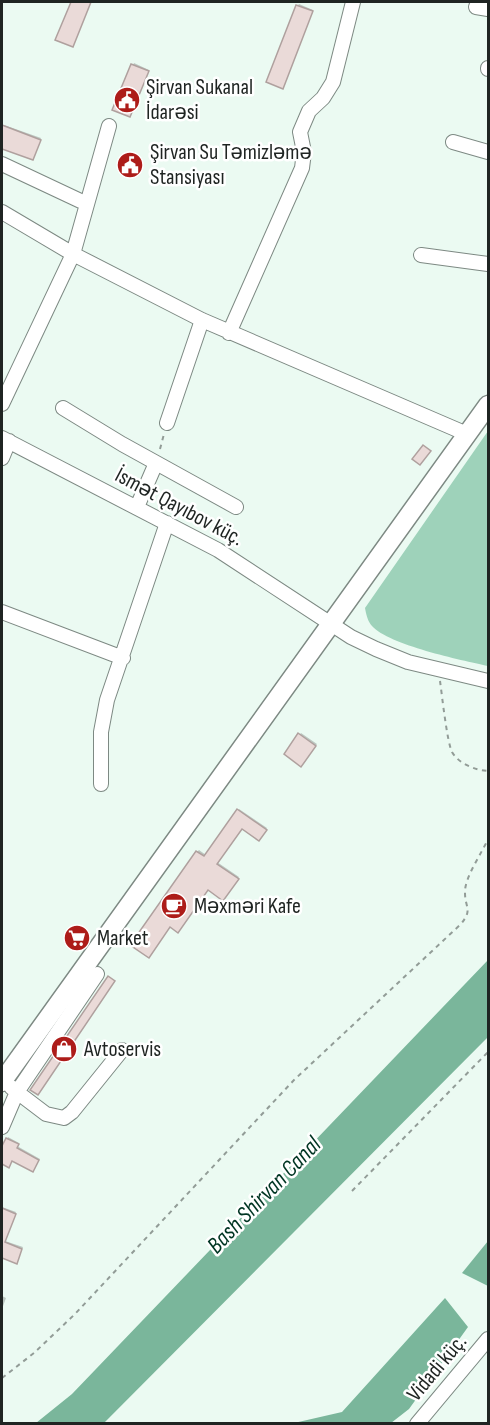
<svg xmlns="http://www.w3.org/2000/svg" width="490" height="1425" viewBox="0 0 490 1425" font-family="'Sofia Sans Condensed',sans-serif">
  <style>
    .green { fill: #9ed2ba }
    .water { fill: #7ab69b }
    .shadow { fill: #0003 }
    .building { fill: #eadad8; stroke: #afa09e; stroke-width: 1.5 }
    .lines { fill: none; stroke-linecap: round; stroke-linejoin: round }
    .minor-casing { stroke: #7d8983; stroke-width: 16 }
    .major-casing { stroke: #7d8983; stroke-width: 21 }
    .path { stroke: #929c97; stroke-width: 2; stroke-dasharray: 4.5 4.5; stroke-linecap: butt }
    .minor { stroke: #fff; stroke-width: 14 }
    .major { stroke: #fff; stroke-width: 18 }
    .labels { text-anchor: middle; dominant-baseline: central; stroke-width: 5; stroke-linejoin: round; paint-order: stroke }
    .poi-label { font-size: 22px; fill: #1f2422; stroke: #fff; text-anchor: start }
    .street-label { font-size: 22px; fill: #1f2422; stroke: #fff }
    .water-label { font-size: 24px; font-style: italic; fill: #003523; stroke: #fff }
  </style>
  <rect width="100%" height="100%" fill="#ebfaf2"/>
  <path class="green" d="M488,431v235c-27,-6 -99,-21 -116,-40 -4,-4 -6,-12 -7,-18z"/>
  <path class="water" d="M488,960v77l-384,386h-68l36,-29z
    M488,1241v45l-26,-13z
    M445,1298l23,29 -59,82 -18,14h-97l48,-11z"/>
  <path class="shadow" d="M299,4l14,6 -29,75 13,-79z
    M134,63l15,7 -18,44 2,-49z
    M4,125l37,13 -9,21 -30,-12v-18z
    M301,733l16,11 -16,21 -15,-12z
    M239,809l28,19 -6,9 -19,-10 -25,35 22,15 -14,21 -17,-10 -38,37 -38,19 65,-92 2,-2 7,5z
    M8,1137l11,6 -2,3 23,13 -6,10 -22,-9 -4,6 -6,-3v-14z
    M2,1207l14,5 -11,29 18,6 -7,15 -14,-6z
    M2,1296l4,2 -4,11z"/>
  <path class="building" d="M71,2h20l-18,45 -18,-7z
    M296,5l17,6 -30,78 -17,-7z
    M131,64l18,7 -19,46 -18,-7z
    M2,125l39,15 -8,20 -31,-11z
    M423,445l8,6 -11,14 -8,-6z
    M298,733l18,13 -15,21 -17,-13z
    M237,809l30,21 -8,11 -17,-12 -25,35 22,15 -16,22 -15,-11 -30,43 -8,-6 -21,31 -19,-13 66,-94 8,5z
    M108,976l7,5 -77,114 -8,-5z
    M6,1138l13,6 -2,4 22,12 -6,12 -21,-11 -3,7 -7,-4v-18z
    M2,1208l14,6 -11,28 17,7 -5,15 -15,-6z"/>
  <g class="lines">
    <defs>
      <path id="minor" d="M476,7l12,2
        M488,68v1
        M453,142l35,10
        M2,164l85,40
        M2,212l71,42 129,66 265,114
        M421,255l67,9
        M229,333l73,-165 2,-16 -4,-20 9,-21 14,-13 10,-16 20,-80
        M2,404l71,-150 36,-128
        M63,408l59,36 114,63
        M167,423l35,-103
        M2,438l216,112 133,87 25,12 32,13 80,19
        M2,458l7,-17
        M137,507l19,-44
        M2,612l121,46
        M101,784v-52l6,-32 60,-177
        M97,974l-80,118 29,22 18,4 8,-6 50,-62
        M2,1127l15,-35 -6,-5
        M417,1424l71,-85"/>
      <path id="major" d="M2,1082l486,-677"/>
    </defs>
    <use href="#minor" class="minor-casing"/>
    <use href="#major" class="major-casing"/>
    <path class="path" d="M160,449l4,-15
      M440,681c2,14 7,61 12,71 7,12 23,18 36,19
      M352,1191l136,-139
      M2,1378l32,-25 41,-39 219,-234 167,-156c12,-15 4,-16 4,-31 -1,-15 17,-40 23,-54"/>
    <use href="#minor" class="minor"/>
    <use href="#major" class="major"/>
  </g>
  <defs>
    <symbol id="civic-disc" viewBox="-11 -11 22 22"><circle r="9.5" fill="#ad1c19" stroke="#fff"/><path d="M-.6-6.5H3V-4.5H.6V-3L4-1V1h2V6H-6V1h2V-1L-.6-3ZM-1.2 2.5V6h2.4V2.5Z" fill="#fff"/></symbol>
    <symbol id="cafe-disc" viewBox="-11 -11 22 22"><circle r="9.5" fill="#ad1c19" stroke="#fff"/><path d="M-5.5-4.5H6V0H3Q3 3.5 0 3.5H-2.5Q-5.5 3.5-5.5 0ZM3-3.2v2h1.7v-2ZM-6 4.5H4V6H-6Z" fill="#fff"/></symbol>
    <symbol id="supermarket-disc" viewBox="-11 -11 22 22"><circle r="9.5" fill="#ad1c19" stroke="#fff"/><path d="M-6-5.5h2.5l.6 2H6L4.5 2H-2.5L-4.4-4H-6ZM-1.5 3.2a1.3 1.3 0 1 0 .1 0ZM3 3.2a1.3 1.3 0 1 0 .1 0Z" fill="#fff"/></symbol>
    <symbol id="shop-disc" viewBox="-11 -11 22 22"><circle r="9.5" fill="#ad1c19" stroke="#fff"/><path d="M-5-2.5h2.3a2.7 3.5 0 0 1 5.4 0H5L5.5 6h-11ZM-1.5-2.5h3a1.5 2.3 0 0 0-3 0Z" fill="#fff"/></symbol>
  </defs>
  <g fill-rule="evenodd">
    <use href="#civic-disc" x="112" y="85" width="30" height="30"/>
    <use href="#civic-disc" x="115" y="150" width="30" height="30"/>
    <use href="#cafe-disc" x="159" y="891" width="30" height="30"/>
    <use href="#supermarket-disc" x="62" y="923" width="30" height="30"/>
    <use href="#shop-disc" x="49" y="1034" width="30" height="30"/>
  </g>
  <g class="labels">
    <g class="poi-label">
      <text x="146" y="87">Şirvan Sukanal<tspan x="146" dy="25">İdarəsi</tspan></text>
      <text x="150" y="152">Şirvan Su Təmizləmə<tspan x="150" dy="25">Stansiyası</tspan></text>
      <text x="194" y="906">Məxməri Kafe</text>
      <text x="97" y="938">Market</text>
      <text x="84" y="1049">Avtoservis</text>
    </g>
    <g class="street-label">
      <text transform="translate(179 507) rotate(28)">İsmət Qayıbov küç.</text>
      <text transform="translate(437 1368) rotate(-50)">Vidadi küç.</text>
    </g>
    <g class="water-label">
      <text transform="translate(264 1195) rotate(-46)">Bash Shirvan Canal</text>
    </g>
  </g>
  <rect width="490" height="1425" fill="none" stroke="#1f2422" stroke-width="6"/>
</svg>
